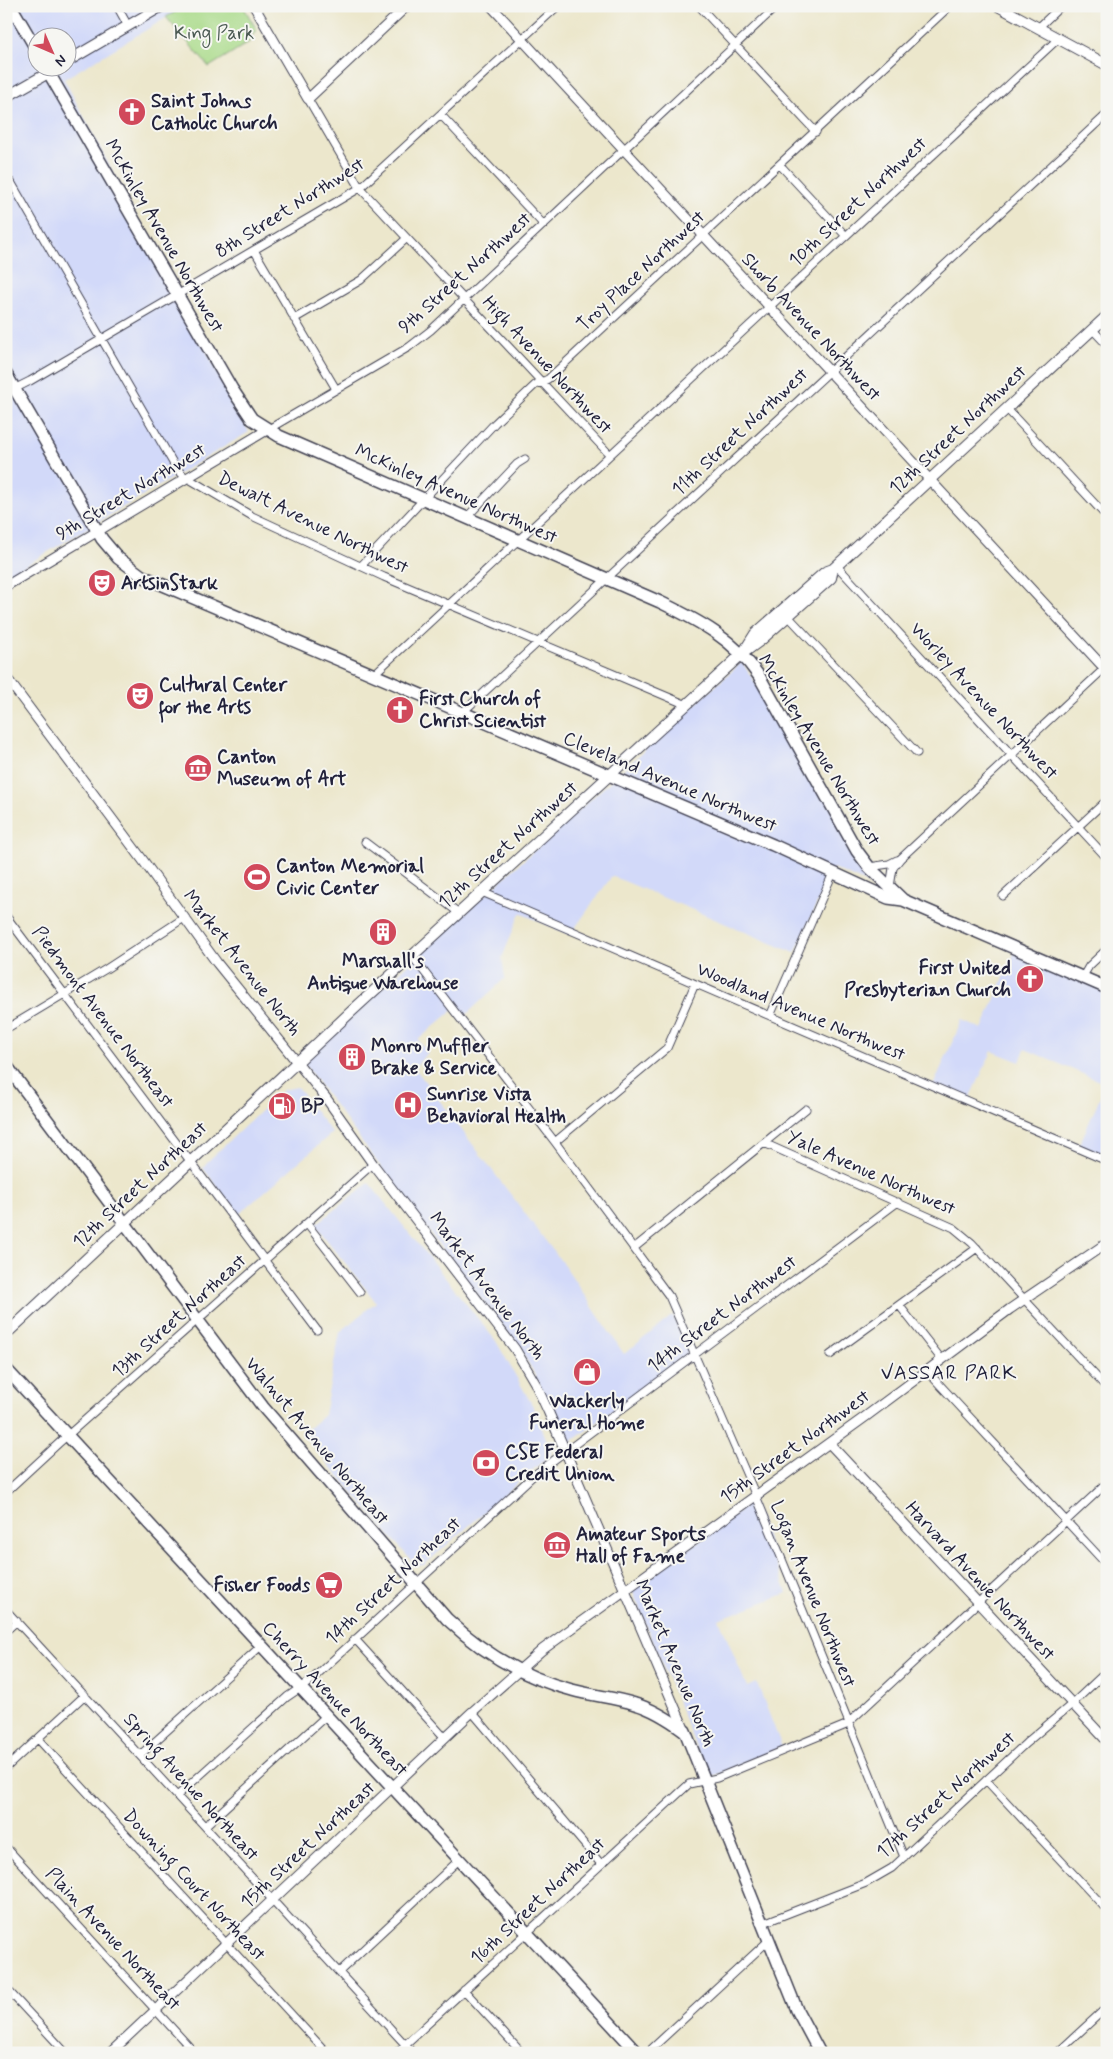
<svg xmlns="http://www.w3.org/2000/svg" width="1113" height="2059" viewBox="0 0 1113 2059" font-family="Mynerve,sans-serif">
  <style>
    .built { fill: #d2d9f9; fill-rule: evenodd }
    .green { fill: #a9da88; stroke: #667e62 }
    .lines { fill: none; stroke-linecap: round; stroke-linejoin: round }
    .minor-casing { stroke: #404051; stroke-width: 9 }
    .tertiary-casing { stroke: #404051; stroke-width: 11 }
    .secondary-casing { stroke: #404051; stroke-width: 12 }
    .primary-casing { stroke: #404051; stroke-width: 14 }
    .minor { stroke: #fff; stroke-width: 7 }
    .tertiary { stroke: #fff; stroke-width: 9 }
    .secondary { stroke: #fff; stroke-width: 10 }
    .primary { stroke: #fff; stroke-width: 11 }
    .labels { text-anchor: middle; dominant-baseline: central; stroke-width: 4; stroke-linejoin: round; paint-order: stroke }
    .park-label { font-size: 19px; fill: #4a5952; stroke: #f6f6f2 }
    .poi-label { font-size: 19px; font-weight: bold; fill: #22223b; stroke: #f6f6f2; text-anchor: start }
    .street-label { font-size: 19px; fill: #22223b; stroke: #f6f6f2 }
    .neighbourhood-label { font-size: 20px; letter-spacing: 1px; fill: #22223b; stroke: #f6f6f2 }
  </style>
  <rect width="100%" height="100%" fill="#f6f6f2"/>
  <filter id="ink" filterUnits="userSpaceOnUse"><feTurbulence type="fractalNoise" baseFrequency=".02" numOctaves="2"/><feDisplacementMap in="SourceGraphic" scale="10" xChannelSelector="R" yChannelSelector="G"/><feConvolveMatrix kernelMatrix="1 2 1 2 8 2 1 2 1" color-interpolation-filters="sRGB"/></filter>
  <filter id="wash" filterUnits="userSpaceOnUse"><feTurbulence type="fractalNoise" baseFrequency=".0096" numOctaves="4" result="noise"/><feDisplacementMap in="SourceGraphic" scale="20" xChannelSelector="R" yChannelSelector="G"/><feGaussianBlur stdDeviation="1.12" result="paint"/><feColorMatrix in="noise" values="0 0 0 0 0 0 0 0 0 0 0 0 0 0 0 0 0 1.4 0 .05"/><feComposite in="paint" operator="in"/></filter>
  <g filter="url(#wash)">
    <rect width="100%" height="100%" fill="#ece7cc"/>
    <path class="built" d="M6,6h180l-122,73 185,353 -243,145zM38,38h30v30h-30z
      M742,662l142,226h-7l-44,-20 -38,85 -183,-77 -42,59 -50,-22 -18,45 3,20 -39,37 -9,-8 -39,33 10,13 -14,14 153,202 57,85 49,-39 16,38 -122,92 -35,-76 -19,-30 -77,-98 -134,-180z
      M1016,949l91,39v173l-29,-13 28,-64 -81,-35 -5,13 -28,-11 -23,50 -36,-15 29,-66 20,9z
      M297,1087l35,46 -94,82 -35,-47 4,-6 76,-72z
      M369,1183l127,158 38,67 17,43v3l-127,111 -8,1 -114,-132 22,-19 16,-83 36,-30 -61,-77z
      M753,1501l34,92 -68,26 28,68 10,-4 25,64 -66,28 -8,2 -76,-187z"/>
    <path class="green" d="M186,6h57l14,24 -4,3 -2,8 -42,26 -43,-50z"/>
  </g>
  <g filter="url(#ink)">
    <g class="lines">
      <defs>
        <path id="minor" d="M117,6l11,20
          M699,6l117,126
          M1038,28l23,-22
          M308,99l52,89 250,267
          M441,115l102,109
          M780,165l65,70
          M11,182l165,286 8,8 68,40 132,61 303,128
          M254,250l82,139
          M294,319l67,-39 46,-42
          M1092,329l15,16
          M6,393l24,-12 330,-193 198,-182
          M1007,409l100,108
          M267,430l142,-83 22,-17 346,-324
          M467,517l50,-53 8,-5
          M361,566l134,-143 40,-38 13,-6 402,-373
          M837,566l270,292
          M788,616l129,137
          M373,675l685,-636
          M462,713l645,-599
          M365,842l94,71
          M869,867l20,-3 8,-4
          M890,887l3,-19 7,-9 207,-193
          M482,892l625,269
          M1003,896l104,-96
          M6,916l311,414
          M412,956l143,186 114,154 87,200 148,361
          M1082,978l7,-12 18,-17
          M770,1016l63,-143
          M6,1029l100,-60 78,-51
          M555,1142l112,-94 28,-64
          M764,1143l190,85 18,15 135,145
          M307,1224l53,68
          M634,1248l172,-139
          M899,1305l43,55
          M830,1355l147,-107
          M927,1371l180,194
          M6,1492l53,-49 314,-279
          M6,1610l407,443
          M6,1631l11,-10
          M355,1639l90,99
          M472,1712l129,152
          M38,1739l289,314
          M140,1755l122,-110
          M6,1768l79,-73
          M986,1780l121,130
          M177,1796l110,-99 22,-15 225,-207 364,-273
          M205,1826l122,-111
          M6,1847l189,206
          M761,1924l105,-41 26,-15 134,-125 46,-39 35,-33
          M339,1972l121,-113
          M6,1988l60,65
          M464,1990l58,63
          M396,2053l293,-269 28,-6 129,-53 261,-242
          M647,2053l121,-112
          M1057,2053l50,-46"/>
        <path id="tertiary" d="M254,6l54,93 99,-93
          M491,6l616,665
          M6,586l261,-156
          M6,677l136,182 75,104 109,135 47,66 142,185 20,34 13,28 137,320
          M829,1443l278,298
          M110,2053l362,-341 70,-62 323,-233 145,-108 97,-66"/>
        <path id="secondary" d="M998,6l109,59
          M68,61l94,-55
          M6,97l51,-29
          M745,650l10,-16 70,-62 8,-3 274,-253
          M6,1334l347,-324 389,-356 19,-14 70,-62 2,-9"/>
        <path id="primary" d="M11,6l27,46
          M46,68l186,321 20,30 27,17 381,166c39,19 74,37 99,74l98,175 12,16 34,33
          M6,374l96,165 16,19 24,18 631,269 115,53 15,2 204,88
          M6,1065l257,342 184,212c36,34 77,59 125,71 21,6 42,7 63,14 18,5 35,16 50,27l112,279 23,43
          M6,1369l632,684"/>
      </defs>
      <use href="#minor" class="minor-casing"/>
      <use href="#tertiary" class="tertiary-casing"/>
      <use href="#secondary" class="secondary-casing"/>
      <use href="#primary" class="primary-casing"/>
      <use href="#minor" class="minor"/>
      <use href="#tertiary" class="tertiary"/>
      <use href="#secondary" class="secondary"/>
      <use href="#primary" class="primary"/>
    </g>
  </g>
  <defs>
    <symbol id="church-disc" viewBox="-11 -11 22 22"><circle r="9.5" fill="#d1495b" stroke="#f6f6f2"/><path d="M-1.2-6h2.4v3.5h3.3v2.4h-3.3V6h-2.4V-.1h-3.3v-2.4h3.3Z" fill="#fff"/></symbol>
    <symbol id="theatre-disc" viewBox="-11 -11 22 22"><circle r="9.5" fill="#d1495b" stroke="#f6f6f2"/><path d="M-5-5.5Q0-4 5-5.5V0Q5 5 0 6Q-5 5-5 0ZM-3.3-2.5H-1v1.5H-3.3ZM1-2.5H3.3v1.5H1ZM-2.8 1Q0 5.5 2.8 1Z" fill="#fff"/></symbol>
    <symbol id="museum-disc" viewBox="-11 -11 22 22"><circle r="9.5" fill="#d1495b" stroke="#f6f6f2"/><path d="M0-6L6-3V-2H-6V-3ZM-5-1h2V3h-2ZM-1-1h2V3h-2ZM3-1h2V3H3ZM-6 4H6V6H-6Z" fill="#fff"/></symbol>
    <symbol id="stadium-disc" viewBox="-11 -11 22 22"><circle r="9.5" fill="#d1495b" stroke="#f6f6f2"/><path d="M0-5a6.5 5 0 1 0 0 10a6.5 5 0 1 0 0-10ZM-3.5-1.8h7v3.6h-7Z" fill="#fff"/></symbol>
    <symbol id="building-disc" viewBox="-11 -11 22 22"><circle r="9.5" fill="#d1495b" stroke="#f6f6f2"/><path d="M-4-6H4V6H1V3H-1V6H-4ZM-2.5-4.3h1.7v1.8h-1.7ZM.8-4.3h1.7v1.8H.8ZM-2.5-1h1.7V.8h-1.7ZM.8-1h1.7V.8H.8Z" fill="#fff"/></symbol>
    <symbol id="hospital-disc" viewBox="-11 -11 22 22"><circle r="9.5" fill="#d1495b" stroke="#f6f6f2"/><path d="M-5-5h3v3.5h4V-5h3V5h-3V1.5h-4V5h-3Z" fill="#fff"/></symbol>
    <symbol id="fuel-disc" viewBox="-11 -11 22 22"><circle r="9.5" fill="#d1495b" stroke="#f6f6f2"/><path d="M-5.5-6h7V0h2V4h1.3V-2.5L3-4.5l.8-.8L6-3V5H2.5V1h-1V6h-7ZM-4.2-4.7v3.2H.2V-4.7Z" fill="#fff"/></symbol>
    <symbol id="shop-disc" viewBox="-11 -11 22 22"><circle r="9.5" fill="#d1495b" stroke="#f6f6f2"/><path d="M-5-2.5h2.3a2.7 3.5 0 0 1 5.4 0H5L5.5 6h-11ZM-1.5-2.5h3a1.5 2.3 0 0 0-3 0Z" fill="#fff"/></symbol>
    <symbol id="bank-disc" viewBox="-11 -11 22 22"><circle r="9.5" fill="#d1495b" stroke="#f6f6f2"/><path d="M-6-4H6V4H-6ZM0-2.3a2.3 2.3 0 1 0 0 4.6a2.3 2.3 0 1 0 0-4.6Z" fill="#fff"/></symbol>
    <symbol id="supermarket-disc" viewBox="-11 -11 22 22"><circle r="9.5" fill="#d1495b" stroke="#f6f6f2"/><path d="M-6-5.5h2.5l.6 2H6L4.5 2H-2.5L-4.4-4H-6ZM-1.5 3.2a1.3 1.3 0 1 0 .1 0ZM3 3.2a1.3 1.3 0 1 0 .1 0Z" fill="#fff"/></symbol>
  </defs>
  <g fill-rule="evenodd">
    <use href="#church-disc" x="116" y="96" width="32" height="32"/>
    <use href="#theatre-disc" x="86" y="567" width="32" height="32"/>
    <use href="#theatre-disc" x="124" y="680" width="32" height="32"/>
    <use href="#church-disc" x="384" y="694" width="32" height="32"/>
    <use href="#museum-disc" x="182" y="752" width="32" height="32"/>
    <use href="#stadium-disc" x="241" y="861" width="32" height="32"/>
    <use href="#building-disc" x="367" y="916" width="32" height="32"/>
    <use href="#church-disc" x="1014" y="963" width="32" height="32"/>
    <use href="#building-disc" x="336" y="1041" width="32" height="32"/>
    <use href="#hospital-disc" x="392" y="1089" width="32" height="32"/>
    <use href="#fuel-disc" x="266" y="1090" width="32" height="32"/>
    <use href="#shop-disc" x="571" y="1356" width="32" height="32"/>
    <use href="#bank-disc" x="470" y="1447" width="32" height="32"/>
    <use href="#museum-disc" x="541" y="1529" width="32" height="32"/>
    <use href="#supermarket-disc" x="313" y="1569" width="32" height="32"/>
  </g>
  <g class="labels">
    <g class="park-label">
      <text x="214" y="33">King Park</text>
    </g>
    <g class="poi-label">
      <text x="151" y="101">Saint Johns<tspan x="151" dy="22">Catholic Church</tspan></text>
      <text x="121" y="583">ArtsinStark</text>
      <text x="159" y="685">Cultural Center<tspan x="159" dy="22">for the Arts</tspan></text>
      <text x="419" y="699">First Church of<tspan x="419" dy="22">Christ Scientist</tspan></text>
      <text x="217" y="757">Canton<tspan x="217" dy="22">Museum of Art</tspan></text>
      <text x="276" y="866">Canton Memorial<tspan x="276" dy="22">Civic Center</tspan></text>
      <text x="383" y="961" text-anchor="middle">Marshall's<tspan x="383" dy="22">Antique Warehouse</tspan></text>
      <text x="1011" y="968" text-anchor="end">First United<tspan x="1011" dy="22">Presbyterian Church</tspan></text>
      <text x="371" y="1046">Monro Muffler<tspan x="371" dy="22">Brake &amp; Service</tspan></text>
      <text x="427" y="1094">Sunrise Vista<tspan x="427" dy="22">Behavioral Health</tspan></text>
      <text x="301" y="1106">BP</text>
      <text x="587" y="1401" text-anchor="middle">Wackerly<tspan x="587" dy="22">Funeral Home</tspan></text>
      <text x="505" y="1452">CSE Federal<tspan x="505" dy="22">Credit Union</tspan></text>
      <text x="576" y="1534">Amateur Sports<tspan x="576" dy="22">Hall of Fame</tspan></text>
      <text x="310" y="1585" text-anchor="end">Fisher Foods</text>
    </g>
    <g class="street-label">
      <text transform="translate(858 202) rotate(-43)">10th Street Northwest</text>
      <text transform="translate(290 208) rotate(-32)">8th Street Northwest</text>
      <text transform="translate(164 236) rotate(60)">McKinley Avenue Northwest</text>
      <text transform="translate(641 271) rotate(-43)">Troy Place Northwest</text>
      <text transform="translate(465 273) rotate(-42)">9th Street Northwest</text>
      <text transform="translate(811 327) rotate(47)">Shorb Avenue Northwest</text>
      <text transform="translate(547 365) rotate(47)">High Avenue Northwest</text>
      <text transform="translate(958 430) rotate(-43)">12th Street Northwest</text>
      <text transform="translate(740 432) rotate(-43)">11th Street Northwest</text>
      <text transform="translate(131 492) rotate(-31)">9th Street Northwest</text>
      <text transform="translate(456 494) rotate(24)">McKinley Avenue Northwest</text>
      <text transform="translate(313 523) rotate(26)">Dewalt Avenue Northwest</text>
      <text transform="translate(984 701) rotate(47)">Worley Avenue Northwest</text>
      <text transform="translate(819 750) rotate(59)">McKinley Avenue Northwest</text>
      <text transform="translate(670 782) rotate(23)">Cleveland Avenue Northwest</text>
      <text transform="translate(508 845) rotate(-42)">12th Street Northwest</text>
      <text transform="translate(242 963) rotate(52)">Market Avenue North</text>
      <text transform="translate(801 1012) rotate(23)">Woodland Avenue Northwest</text>
      <text transform="translate(103 1017) rotate(53)">Piedmont Avenue Northeast</text>
      <text transform="translate(871 1173) rotate(24)">Yale Avenue Northwest</text>
      <text transform="translate(140 1185) rotate(-43)">12th Street Northeast</text>
      <text transform="translate(487 1286) rotate(53)">Market Avenue North</text>
      <text transform="translate(722 1314) rotate(-37)">14th Street Northwest</text>
      <text transform="translate(179 1316) rotate(-42)">13th Street Northeast</text>
      <text transform="translate(317 1441) rotate(50)">Walnut Avenue Northeast</text>
      <text transform="translate(795 1447) rotate(-36)">15th Street Northwest</text>
      <text transform="translate(393 1581) rotate(-43)">14th Street Northeast</text>
      <text transform="translate(980 1581) rotate(47)">Harvard Avenue Northwest</text>
      <text transform="translate(813 1594) rotate(68)">Logan Avenue Northwest</text>
      <text transform="translate(675 1663) rotate(67)">Market Avenue North</text>
      <text transform="translate(335 1699) rotate(47)">Cherry Avenue Northeast</text>
      <text transform="translate(191 1787) rotate(48)">Spring Avenue Northeast</text>
      <text transform="translate(946 1795) rotate(-42)">17th Street Northwest</text>
      <text transform="translate(308 1845) rotate(-43)">15th Street Northeast</text>
      <text transform="translate(194 1885) rotate(47)">Downing Court Northeast</text>
      <text transform="translate(538 1901) rotate(-43)">16th Street Northeast</text>
      <text transform="translate(113 1939) rotate(47)">Plain Avenue Northeast</text>
    </g>
    <g class="neighbourhood-label">
      <text x="949" y="1373">VASSAR PARK</text>
    </g>
  </g>
  <rect width="1113" height="2059" fill="none" stroke="#f6f6f2" stroke-width="25"/>
  <g transform="translate(52 52) rotate(135)"><circle r="24" fill="#f6f6f2" stroke="#a1a1a9"/>
  <path d="M0-4L9 19L0 12L-9 19Z" fill="#d1495b"/>
  <text y="-8" font-size="14" font-weight="bold" text-anchor="middle" fill="#22223b">N</text>
  </g>
</svg>
